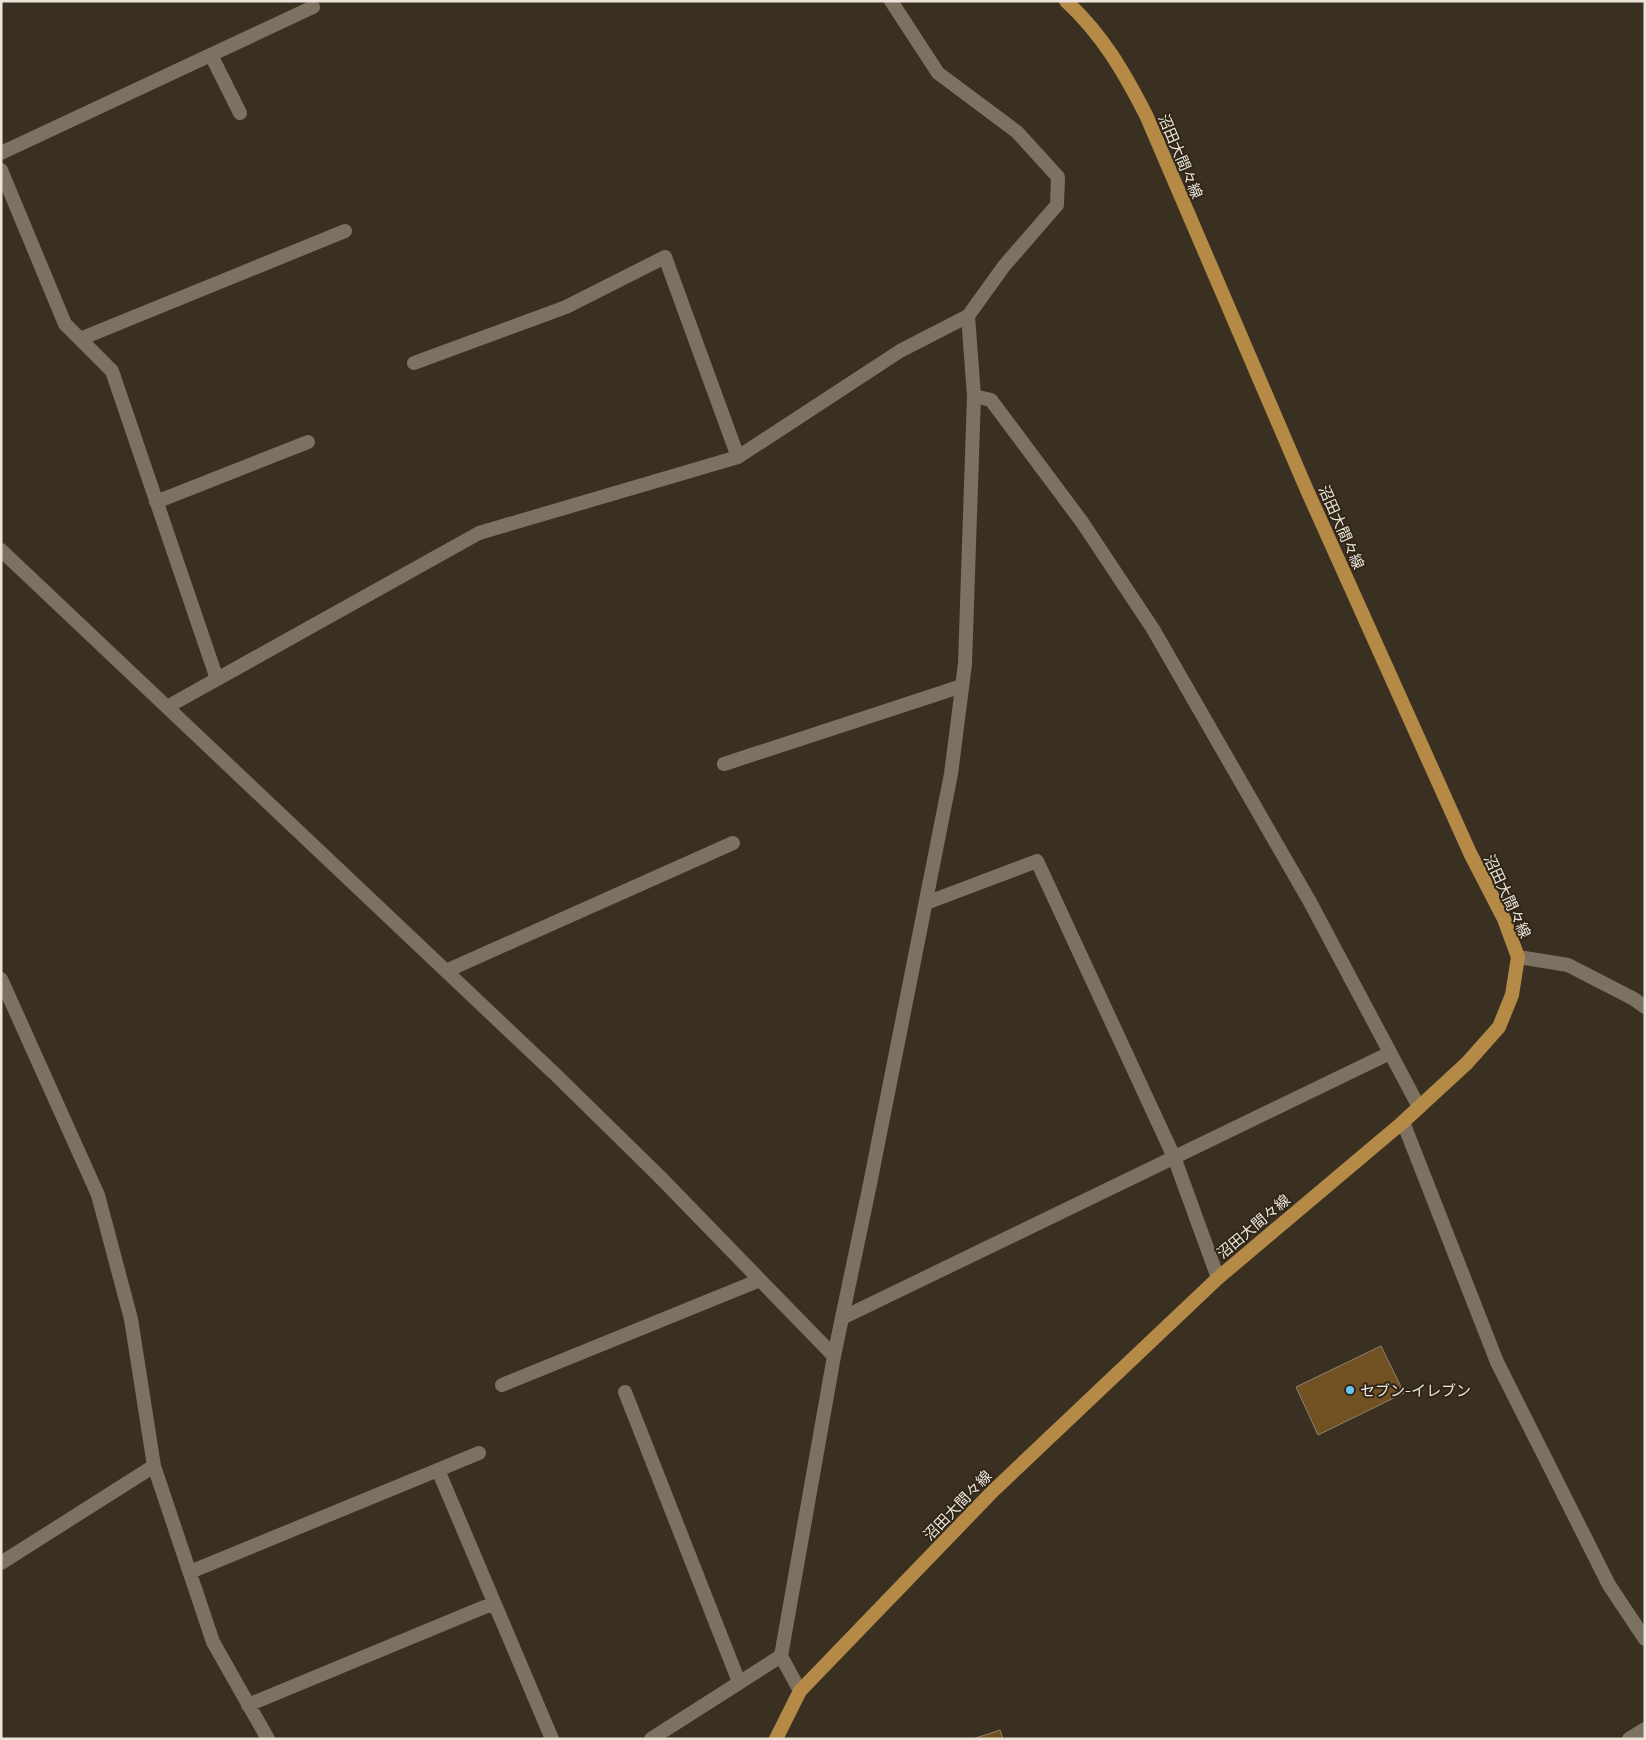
<svg xmlns="http://www.w3.org/2000/svg" width="1646" height="1740" viewBox="0 0 1646 1740" font-family="Barlow,'Noto Sans JP',sans-serif">
  <style>
    .building { fill: #715021; stroke: #8e8172 }
    .lines { fill: none; stroke-linecap: round; stroke-linejoin: round }
    .service { stroke: #7d7162; stroke-width: 14 }
    .minor { stroke: #7d7162; stroke-width: 14 }
    .primary { stroke: #b58946; stroke-width: 14 }
    .poi-dot { fill: #6bc3f2; stroke: #302618; stroke-width: 2 }
    .labels { text-anchor: middle; dominant-baseline: central; stroke-width: 4; stroke-linejoin: round; paint-order: stroke }
    .street-label { font-size: 15px; fill: #ebe5dc; stroke: #302618 }
    .poi-label { font-size: 15px; fill: #ebe5dc; stroke: #302618; text-anchor: start }
  </style>
  <rect width="100%" height="100%" fill="#3a3022"/>
  <path class="building" d="M1381,1346l23,47 -86,42 -22,-48z
    M1000,1730l3,9h-30z"/>
  <g class="lines">
    <path class="service" d="M842,1318l548,-265"/>
    <path class="minor" d="M211,55l29,58
      M1,153l312,-146
      M1,170l64,154 47,47 105,308
      M80,339l265,-108
      M414,363l152,-56 99,-50 73,200
      M974,396l17,4 91,122 71,107 157,273 109,205
      M156,502l152,-60
      M1,550l556,526 102,100 175,180 -53,300 19,35
      M167,707l312,-174 259,-76 162,-106 68,-35
      M724,764l238,-78
      M926,903l111,-42 137,296 44,121
      M1518,957l50,8 66,34 11,8
      M446,971l287,-128
      M1,979l97,216 33,124 23,147 59,176 55,97
      M1403,1122l94,240 112,223 36,54
      M834,1356l36,-172 81,-410 14,-110 9,-268 -6,-80 36,-50 53,-61 1,-28 -41,-45 -79,-59 -47,-72
      M502,1385l258,-105
      M625,1392l114,290
      M438,1470l114,269
      M1,1563l153,-97
      M190,1572l289,-119
      M248,1705l246,-102
      M651,1739l130,-83
      M1629,1739l16,-10"/>
    <path class="primary" d="M776,1739l24,-48 193,-200 225,-213 185,-156 64,-59 32,-36 13,-32 6,-38 -14,-38 -34,-66 -164,-365 -160,-373c-22,-43 -44,-81 -80,-114"/>
  </g>
  <circle class="poi-dot" cx="1350" cy="1390" r="5"/>
  <g class="labels">
    <g class="street-label">
      <text transform="translate(1181 156) rotate(67)">沼田大間々線</text>
      <text transform="translate(1342 527) rotate(66)">沼田大間々線</text>
      <text transform="translate(1508 896) rotate(65)">沼田大間々線</text>
      <text transform="translate(1253 1226) rotate(-40)">沼田大間々線</text>
      <text transform="translate(957 1505) rotate(-46)">沼田大間々線</text>
    </g>
    <g class="poi-label">
      <text x="1360" y="1390">セブン-イレブン</text>
    </g>
  </g>
  <rect width="1646" height="1740" fill="none" stroke="#ebe5dc" stroke-width="5"/>
</svg>
